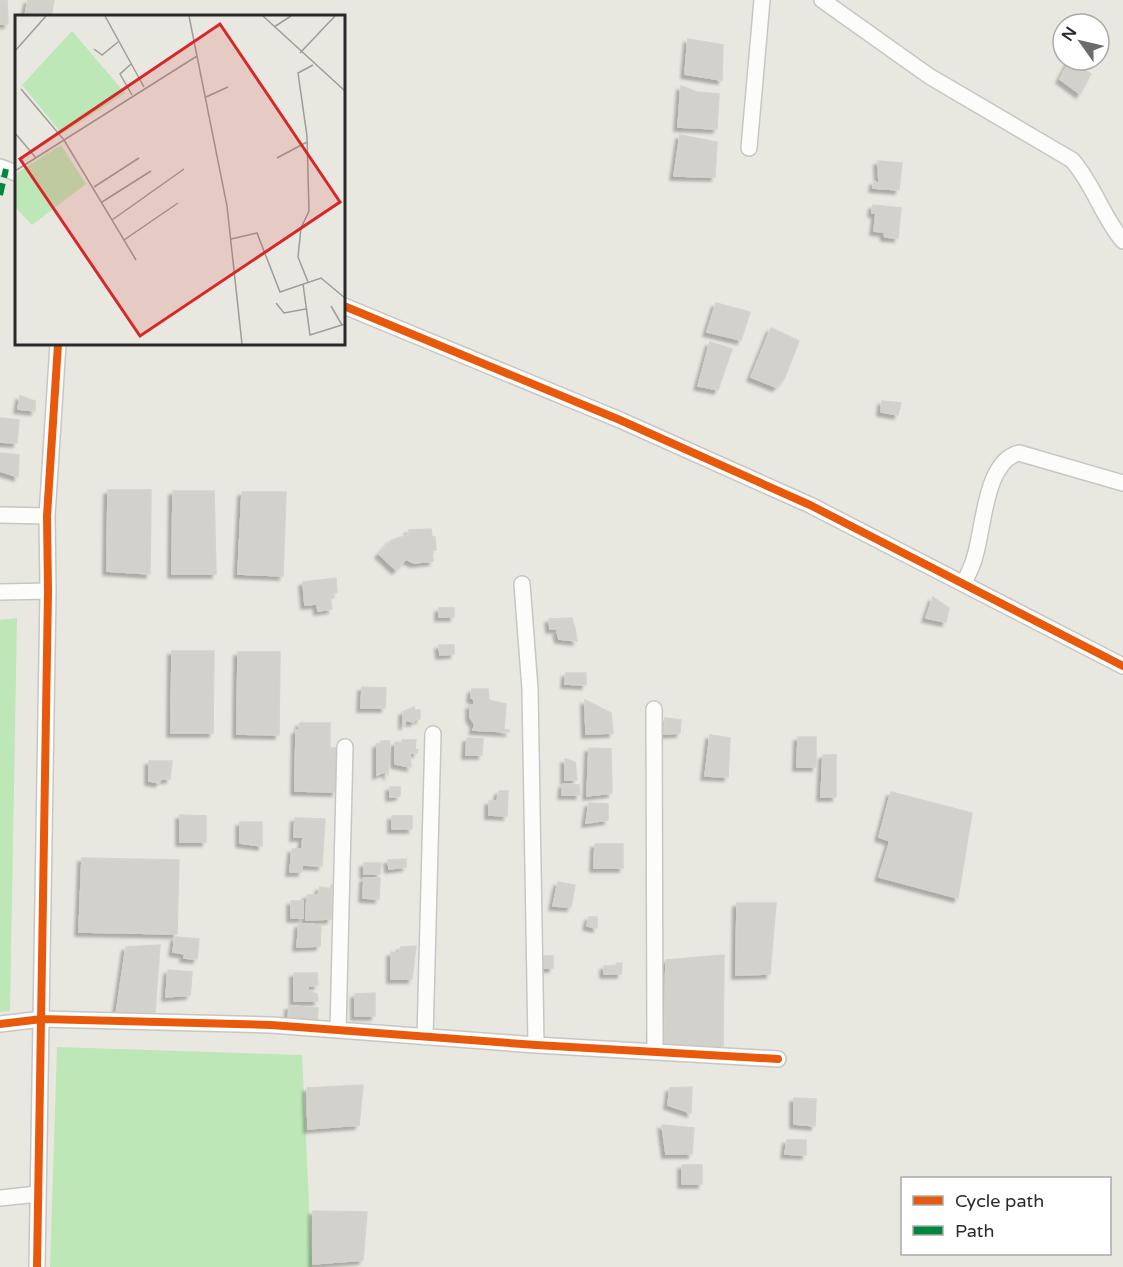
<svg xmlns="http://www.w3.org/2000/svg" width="1123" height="1267" viewBox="0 0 1123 1267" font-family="'Varela Round',sans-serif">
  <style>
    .green { fill: #bde7b7 }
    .building { fill: #d2d1cb; stroke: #d4d3cc; stroke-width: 1.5; filter: url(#shadow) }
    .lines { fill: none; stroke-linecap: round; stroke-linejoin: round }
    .minor-casing { stroke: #c7c6c6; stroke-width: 18 }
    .minor { stroke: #fcfcfa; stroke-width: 15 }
    .quiet { stroke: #00873e; stroke-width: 6; stroke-dasharray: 12 6; stroke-linecap: butt }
    .cycleway-casing { stroke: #fff; stroke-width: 11 }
    .cycleway { stroke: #e8590c; stroke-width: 8 }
    .inset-road { fill: none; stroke: #9d9c97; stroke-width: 1.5 }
    .view { fill: #d62828; fill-opacity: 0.15; stroke: #d62828; stroke-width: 3 }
    .inset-edge { fill: none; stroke: #2a2a2a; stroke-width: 3 }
  </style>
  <defs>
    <filter id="shadow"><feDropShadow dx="-4" dy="4" stdDeviation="1.5" flood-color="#0004"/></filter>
  </defs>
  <rect width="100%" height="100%" fill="#e9e8e0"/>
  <path class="green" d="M17,618l-7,393 -10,1v-392z
    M57,1047l245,8 10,212h-262z"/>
  <path class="building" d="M0,0h7l1,24h-8z
    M28,0h26l-3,16h-26z
    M688,39l35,6 -1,35 -37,-6z
    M1070,60l21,14 -11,20 -20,-15z
    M681,86l16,6 22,2 -2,35 -39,-2z
    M680,135l37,7 -2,35 -41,-1z
    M878,161l24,2 -3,27 -26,-2 1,-7 5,3z
    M873,205l28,3 -3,30 -13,-1 -1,-5 -10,-1 2,-18h-4z
    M716,303l34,9 -9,28 -34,-8z
    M771,328l28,13 -15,38 -8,8 -25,-10z
    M710,342l22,7 -14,41 -20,-4z
    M20,396l15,5v10l-17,-2z
    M882,401l19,2 -3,12 -17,-3z
    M0,418l19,2 -2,23 -17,-1z
    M0,453l19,2 -1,22 -18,-6z
    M108,490h43l-1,84 -43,-3z
    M173,491h41l2,83h-44z
    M242,492h44l-3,84 -45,-2z
    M431,529l1,8h3l1,13h-4l1,11 -19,2 -8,-4 -10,11 -17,-16 13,-14 16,-5 1,-5z
    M336,578l1,14 -7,4 2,13 -14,2 -1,-7 -12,1 -2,-23z
    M933,597l16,11 -3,14 -20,-4z
    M439,608h15v9h-15z
    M572,618l3,10 -25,1 -1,-10z
    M575,628l2,13 -18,-2 -2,-8z
    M439,645h15v9l-14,1z
    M172,651h42l-1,82h-42z
    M238,652h42l-1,83 -42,-1z
    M566,673h20v12l-21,-1z
    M362,687l24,1 -1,20h-24z
    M472,689h16l1,11 17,4 -2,26h5v2l-36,-2 2,-5 -5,-8v-12l4,1v-7l-3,-1z
    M585,700l26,13 2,20 -27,1z
    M414,707l1,3h5v9h-5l-1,3 -9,-2v5h-2v-13z
    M665,718l16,2 -1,13 -16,1z
    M300,723h30v25h7l-1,44 -41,-1 1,-61h3z
    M710,735l20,3 -2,39 -23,-1z
    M798,737h18v30h-19z
    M467,738l16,1 -1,16h-16z
    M402,740h14l-1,9 3,1 -1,3h-7l1,14 -16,-3v-22l7,1z
    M381,741h9l-2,34 -2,-4 -9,4v-31h4z
    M589,748l22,1 1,44 -25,3z
    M823,755h13v42h-15z
    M565,759l10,3 2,18h-12z
    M149,761h23l-2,18h-9l-2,4 -10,-2z
    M563,784l16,1 1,10h-18z
    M390,787h10v9l-10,1z
    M499,791h9l-1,25 -18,-1v-14h8z
    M891,792l81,21 -14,85 -79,-21 11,-36 -11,-4z
    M589,803l19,1v16l-22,3z
    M180,815l26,1v26h-26z
    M392,816h20v13h-20z
    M295,818l30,1 -3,47 -20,-1v7h-12l2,-23h10l1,-12h-9z
    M240,822h22v24l-22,-3z
    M595,844h28v24h-29z
    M82,858l97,2 -2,74 -98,-2z
    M406,859v8l-17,2 -1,-9z
    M364,863h17l-1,11h-16z
    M364,878h16l-1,21 -16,-1z
    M558,882l17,3 -4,22 -18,-1z
    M332,884l-1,35 -25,1 1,-25h11l2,-8 10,2z
    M291,901h12v17h-12z
    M737,903h39l-6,71 -34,1z
    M589,917h8v11l-10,-2z
    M299,924l22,1 -1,21 -23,1z
    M175,937l24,2 -2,20 -13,-1 1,-4 -12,-2z
    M160,945l-5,67 -39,3 10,-68z
    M416,946l-4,33h-21v-27l8,1 2,-6z
    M724,955l-1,92 -59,-3 2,-84z
    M543,956h10v12h-10z
    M617,963h5l-1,11h-17v-8h12z
    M168,970l24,2 -2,23 -24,2z
    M294,973h23l1,12 -10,1 -1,4 10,4 1,7h-24z
    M375,993v23h-20v-22z
    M289,1006l29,2 -1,17 -29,-1z
    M363,1085l-4,40 -51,4 -1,-41z
    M692,1087l-1,26 -23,-8 2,-17z
    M794,1098l22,1 -1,27 -21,-2z
    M662,1125l32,3 -2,26h-26z
    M787,1140h19v15l-21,-1z
    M682,1165h20v19h-20z
    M313,1211l54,1 -4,48 -50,4z"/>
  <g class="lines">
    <defs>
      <path id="minor" d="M822,0l107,76 143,84c22,25 30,56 51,81
        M749,148l13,-148
        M0,167l16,6
        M344,306l276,114 190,85 313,161
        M0,515l47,1
        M964,583c4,-9 9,-18 11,-27 9,-29 10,-95 44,-103l104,30
        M522,584l8,105 6,356
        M0,592l48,-1
        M654,709l1,341
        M0,1024l42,-5 229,6 265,20 242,14
        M338,1030l7,-283
        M425,1037l8,-303
        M0,1198l38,-4
        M37,1267l11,-676 -1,-75 11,-172"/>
    </defs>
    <use href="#minor" class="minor-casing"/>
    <use href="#minor" class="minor"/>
    <path class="quiet" d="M0,195l6,-26"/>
    <defs>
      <path id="cycleway" d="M344,306l276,114 190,85 313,161
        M0,1024l42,-5 229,6 265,20 242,14
        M37,1267l11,-676 -1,-75 11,-172"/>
    </defs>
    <use href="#cycleway" class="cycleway-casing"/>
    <use href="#cycleway" class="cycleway"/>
  </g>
  <g transform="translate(15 15)">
    <rect width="330" height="330" fill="#e9e8e0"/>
    <path d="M57,16l53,62 -63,41 -40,-49zM46,130l25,39 -54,41 -17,-18v-33z" fill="#bde7b7"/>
    <path class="inset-road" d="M90,1l39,71M174,1l38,190 15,138M248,1l82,75M259,12l17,-11M79,34l8,6 16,-13M0,36l31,-35M285,38l35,-37M116,49l-11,10 12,21M6,74l43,51 72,120M191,82l22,-10M0,118l21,25M262,143l30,-16M0,156l182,-115M79,172l45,-29M87,187l49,-31M97,205l72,-51M216,224l26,-6 23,59 41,-14 24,20M109,225l54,-37M293,267l-10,-25 3,-29 8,-17 -2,-75 -9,-63 15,-8M288,269l7,51 35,-11M261,288l8,10 22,-4M316,291l11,19"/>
    <path class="view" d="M205,9l120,178 -200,134 -120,-177z"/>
    <rect width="330" height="330" class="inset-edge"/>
  </g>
  <rect x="901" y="1177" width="210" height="78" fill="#ffffff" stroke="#aaaaaa" stroke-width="1.5"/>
  <rect x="913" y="1196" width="30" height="9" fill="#e8590c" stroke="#aaaaaa" stroke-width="1.5"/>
  <text x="955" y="1207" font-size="18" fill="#2a2a2a">Cycle path</text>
  <rect x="913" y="1226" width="30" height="9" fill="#00873e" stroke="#aaaaaa" stroke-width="1.5"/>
  <text x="955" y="1237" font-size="18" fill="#2a2a2a">Path</text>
  <g transform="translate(1081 42) rotate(304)"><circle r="28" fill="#ffffff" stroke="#aaaaaa" stroke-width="1.5"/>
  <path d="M0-4.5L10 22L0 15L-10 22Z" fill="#6d6c6a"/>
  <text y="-9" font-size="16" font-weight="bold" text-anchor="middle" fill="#2a2a2a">N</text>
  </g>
</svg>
